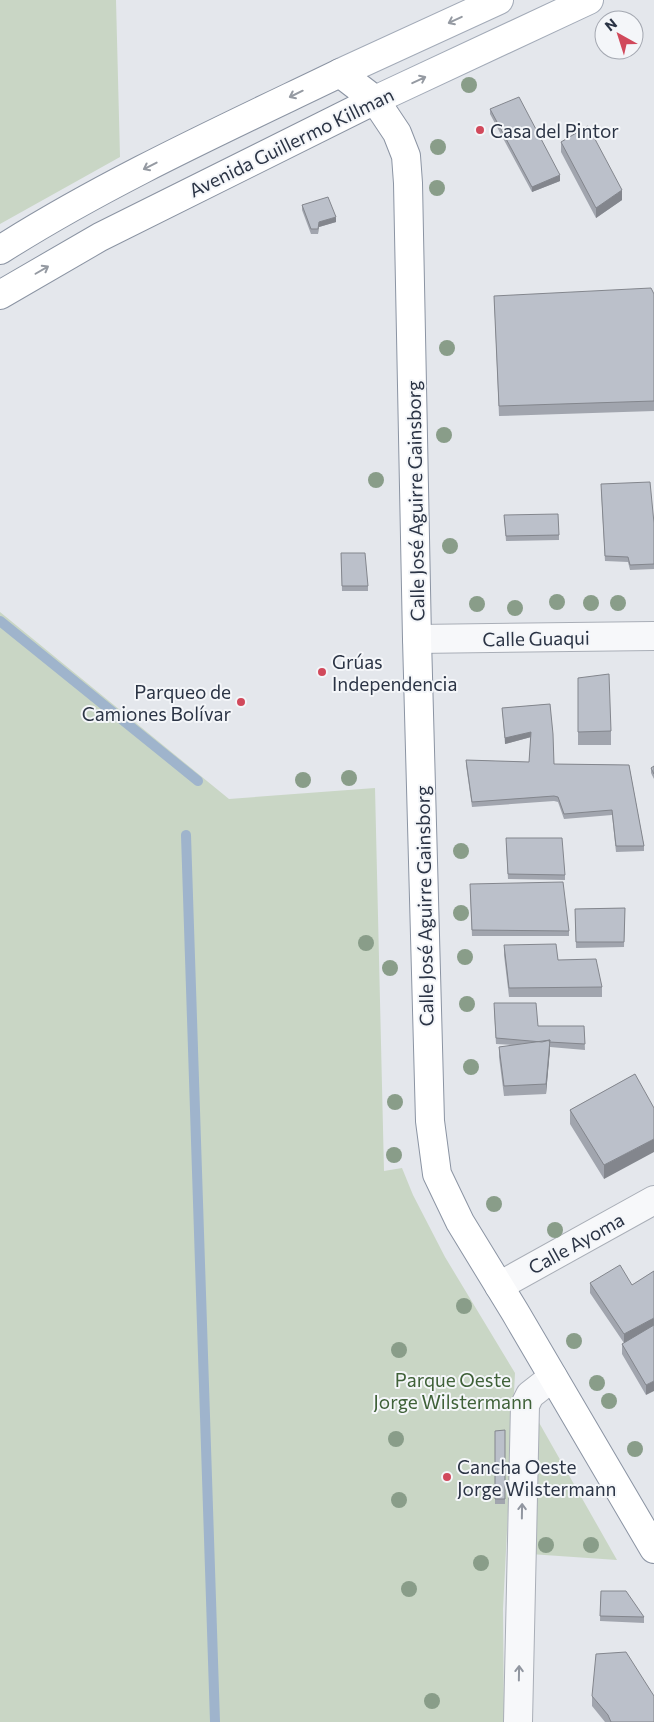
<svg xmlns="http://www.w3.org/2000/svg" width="654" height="1722" viewBox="0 0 654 1722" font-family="Commissioner,sans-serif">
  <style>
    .green { fill: #c9d6c5 }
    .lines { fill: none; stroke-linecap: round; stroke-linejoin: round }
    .stream { stroke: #9fb4cc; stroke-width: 10 }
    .minor-casing { stroke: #a9aeb7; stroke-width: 30 }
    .major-casing { stroke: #a3abb8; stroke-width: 30 }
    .highway-casing { stroke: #8b94a3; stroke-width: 30 }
    .minor { stroke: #f7f8fa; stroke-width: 28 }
    .major { stroke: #fff; stroke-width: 28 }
    .highway { stroke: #fff; stroke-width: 28 }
    .tree { fill: #899d89 }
    .wall { fill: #a1a5ae }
    .shaded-wall { fill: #83868d }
    .building { fill: #bbc0ca; stroke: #83868d }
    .oneway { stroke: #959aa2 }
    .oneway2 { stroke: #9196a0 }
    .poi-dot { fill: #d1495b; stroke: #f4f6f9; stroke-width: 2 }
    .labels { text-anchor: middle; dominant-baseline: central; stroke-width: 4; stroke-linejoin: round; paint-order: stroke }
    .poi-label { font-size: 19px; fill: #2b3445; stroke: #f4f6f9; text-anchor: start }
    .street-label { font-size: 19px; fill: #2b3445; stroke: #f4f6f9 }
    .park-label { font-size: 19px; fill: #3f6138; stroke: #f4f6f9 }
  </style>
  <rect width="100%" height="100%" fill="#e4e7ec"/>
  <path class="green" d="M0,0h116l4,157 -120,67z
    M0,612l229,187 146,-11 9,383 18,-3 11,27 32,62 70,116 -12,236 1,113h-504z
    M537,1419l80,141 -87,-6z"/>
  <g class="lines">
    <path class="stream" d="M0,621l198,160
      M186,835l29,887"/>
    <defs>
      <path id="minor" d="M417,639l237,-3
        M499,1286l155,-86
        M518,1722l7,-317 5,-10 23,-18"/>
      <path id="major" d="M340,73l159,-73
        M375,100l214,-100"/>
      <path id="highway" d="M0,250c107,-68 226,-122 340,-177l35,27 22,33 9,23 2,27 9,456 13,482 7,53 23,48 55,90 139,237
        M0,295l100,-58 275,-137"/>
    </defs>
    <use href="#minor" class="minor-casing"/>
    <use href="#major" class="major-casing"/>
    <use href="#highway" class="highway-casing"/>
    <use href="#minor" class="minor"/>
    <use href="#major" class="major"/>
    <use href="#highway" class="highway"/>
  </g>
  <g class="tree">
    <circle cx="469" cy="85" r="8"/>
    <circle cx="438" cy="147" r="8"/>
    <circle cx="437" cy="188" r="8"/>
    <circle cx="447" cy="348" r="8"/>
    <circle cx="444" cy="435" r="8"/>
    <circle cx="376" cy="480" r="8"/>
    <circle cx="450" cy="546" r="8"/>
    <circle cx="557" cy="602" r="8"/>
    <circle cx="591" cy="603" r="8"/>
    <circle cx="618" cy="603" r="8"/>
    <circle cx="477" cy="604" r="8"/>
    <circle cx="515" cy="608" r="8"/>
    <circle cx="349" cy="778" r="8"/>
    <circle cx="303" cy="780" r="8"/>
    <circle cx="461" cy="851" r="8"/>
    <circle cx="461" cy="913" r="8"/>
    <circle cx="366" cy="943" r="8"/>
    <circle cx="465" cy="957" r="8"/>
    <circle cx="390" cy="968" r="8"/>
    <circle cx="467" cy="1004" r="8"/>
    <circle cx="471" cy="1067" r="8"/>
    <circle cx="395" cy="1102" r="8"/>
    <circle cx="394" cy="1155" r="8"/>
    <circle cx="494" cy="1204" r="8"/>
    <circle cx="555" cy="1230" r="8"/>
    <circle cx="464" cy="1306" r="8"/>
    <circle cx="574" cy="1341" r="8"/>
    <circle cx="399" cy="1350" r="8"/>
    <circle cx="597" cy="1383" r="8"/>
    <circle cx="609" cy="1401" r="8"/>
    <circle cx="396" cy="1439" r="8"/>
    <circle cx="635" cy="1449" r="8"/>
    <circle cx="399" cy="1500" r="8"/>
    <circle cx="546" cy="1545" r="8"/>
    <circle cx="591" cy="1545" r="8"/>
    <circle cx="481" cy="1563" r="8"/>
    <circle cx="409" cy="1589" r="8"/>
    <circle cx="432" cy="1701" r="8"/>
  </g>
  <path class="wall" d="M490,109l70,72 -28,11 -42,-78z
    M561,142l61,58 -26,18 -35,-66z
    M302,205l34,17 -17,5 -1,7h-7l-9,-24z
    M654,294v117l-155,5 -5,-120z
    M601,489l53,34v46l-24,1 -2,-8 -23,-1z
    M504,515l55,20v5l-53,1z
    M341,553l27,33v5h-26z
    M578,678l33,53v14h-33z
    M550,704l4,60 75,1 15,81v5l-28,1 -4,-37 -48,4 -6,-17 -4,-1 -82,6 -6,-42v-5l63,2 2,-25 -26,7 -3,-36z
    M654,766v13l-3,-6v-5z
    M506,843l59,32v5l-57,-1z
    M470,889l99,42v5h-97z
    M625,908l-1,39 -48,1 -1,-39z
    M504,945l54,15 44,27v10h-93l-5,-42z
    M494,1008l44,18h46l1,24 -35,-3 -4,47 -42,2 -5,-39v-10l16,-2 -19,-1z
    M635,1074l-31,105 -34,-55v-14z
    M654,1271l-8,124 -24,-41v-10l2,-1 -34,-50v-10l42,2z
    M505,1430v74h-10v-73z
    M601,1591l43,26v6l-44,-2z
    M592,1696l62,26h-49l-13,-16z"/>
  <path class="shaded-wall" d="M560,175v6l-28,11v-5z
    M622,190v10l-26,18v-10z
    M336,217v5l-17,5 -1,7 1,-12z
    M531,732v5l-26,7v-6z
    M550,1040v10l-4,44v-10z
    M654,1139v13l-50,27v-14z
    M654,1318v10l-30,16v-10z
    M654,1381v10l-8,4v-10z"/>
  <path class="building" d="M519,97l41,78 -28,12 -42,-78z
    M588,126l34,64 -26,18 -35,-66z
    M328,197l8,20 -17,5 -1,7h-7l-9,-24z
    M651,288l3,6v107l-155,5 -5,-110z
    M650,482l4,41v41l-24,1 -2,-8 -23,-1 -4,-72z
    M558,514l1,21 -53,1 -2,-21z
    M341,553h24l3,33h-26z
    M609,674l2,57 -33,1v-54z
    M550,704l3,30 1,30 75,1 15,81h-28l-4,-36 -48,4 -6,-17 -4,-1 -82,6 -6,-42 63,2 2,-30 -26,6 -3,-30z
    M654,766v8l-3,-6z
    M506,838h56l3,37 -57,-1z
    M563,882l6,49 -97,-1 -2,-46z
    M625,908l-1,34h-48l-1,-33z
    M556,944l2,16 38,-1 6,28 -93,1 -5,-43z
    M494,1003h42l2,23h46l1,18 -36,-2 1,-2 -8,2 -46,-4z
    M550,1040l-4,44 -42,2 -5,-39z
    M635,1074l19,34v31l-50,26 -34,-55z
    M620,1265l12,20 22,-14v47l-30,16 -34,-51z
    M654,1325v56l-8,4 -24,-41z
    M505,1430v69h-10v-68z
    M601,1591h25l18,26 -44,-1z
    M626,1652l28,44v26h-43l-3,-7 -16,-19 4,-42z"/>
  <defs><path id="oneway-shaft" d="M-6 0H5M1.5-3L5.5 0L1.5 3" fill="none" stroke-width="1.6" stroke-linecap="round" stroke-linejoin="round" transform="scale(1.25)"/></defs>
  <g class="oneway">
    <use href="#oneway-shaft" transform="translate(455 20) rotate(155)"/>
    <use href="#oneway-shaft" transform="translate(419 80) rotate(-25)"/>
    <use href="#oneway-shaft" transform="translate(296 94) rotate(154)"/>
    <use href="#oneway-shaft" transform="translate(150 166) rotate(153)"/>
    <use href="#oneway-shaft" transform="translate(42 270) rotate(-30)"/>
  </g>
  <g class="oneway2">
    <use href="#oneway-shaft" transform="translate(522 1511) rotate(-89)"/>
    <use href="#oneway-shaft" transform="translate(519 1673) rotate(-89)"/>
  </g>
  <g class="poi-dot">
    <circle cx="480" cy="130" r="5"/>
    <circle cx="322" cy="672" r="5"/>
    <circle cx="241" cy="702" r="5"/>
    <circle cx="447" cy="1477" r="5"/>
  </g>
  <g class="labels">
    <g class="poi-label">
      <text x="490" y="130">Casa del Pintor</text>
      <text x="332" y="661">Grúas<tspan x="332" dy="22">Independencia</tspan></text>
      <text x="231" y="691" text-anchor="end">Parqueo de<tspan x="231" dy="22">Camiones Bolívar</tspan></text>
      <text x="457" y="1466">Cancha Oeste<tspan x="457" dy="22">Jorge Wilstermann</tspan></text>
    </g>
    <g class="street-label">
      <text transform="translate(291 142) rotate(-26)">Avenida Guillermo Killman</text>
      <text transform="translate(415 501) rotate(-91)">Calle José Aguirre Gainsborg</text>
      <text transform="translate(536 638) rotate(-1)">Calle Guaqui</text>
      <text transform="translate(424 906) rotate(-91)">Calle José Aguirre Gainsborg</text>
      <text transform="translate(576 1243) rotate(-29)">Calle Ayoma</text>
    </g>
    <g class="park-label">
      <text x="453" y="1379">Parque Oeste<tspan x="453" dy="22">Jorge Wilstermann</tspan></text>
    </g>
  </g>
  <g transform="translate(619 35) rotate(321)"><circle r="24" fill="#f4f6f9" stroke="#a4a8b1"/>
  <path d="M0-4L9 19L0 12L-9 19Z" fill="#d1495b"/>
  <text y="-8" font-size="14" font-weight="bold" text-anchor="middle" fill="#2b3445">N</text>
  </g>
</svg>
